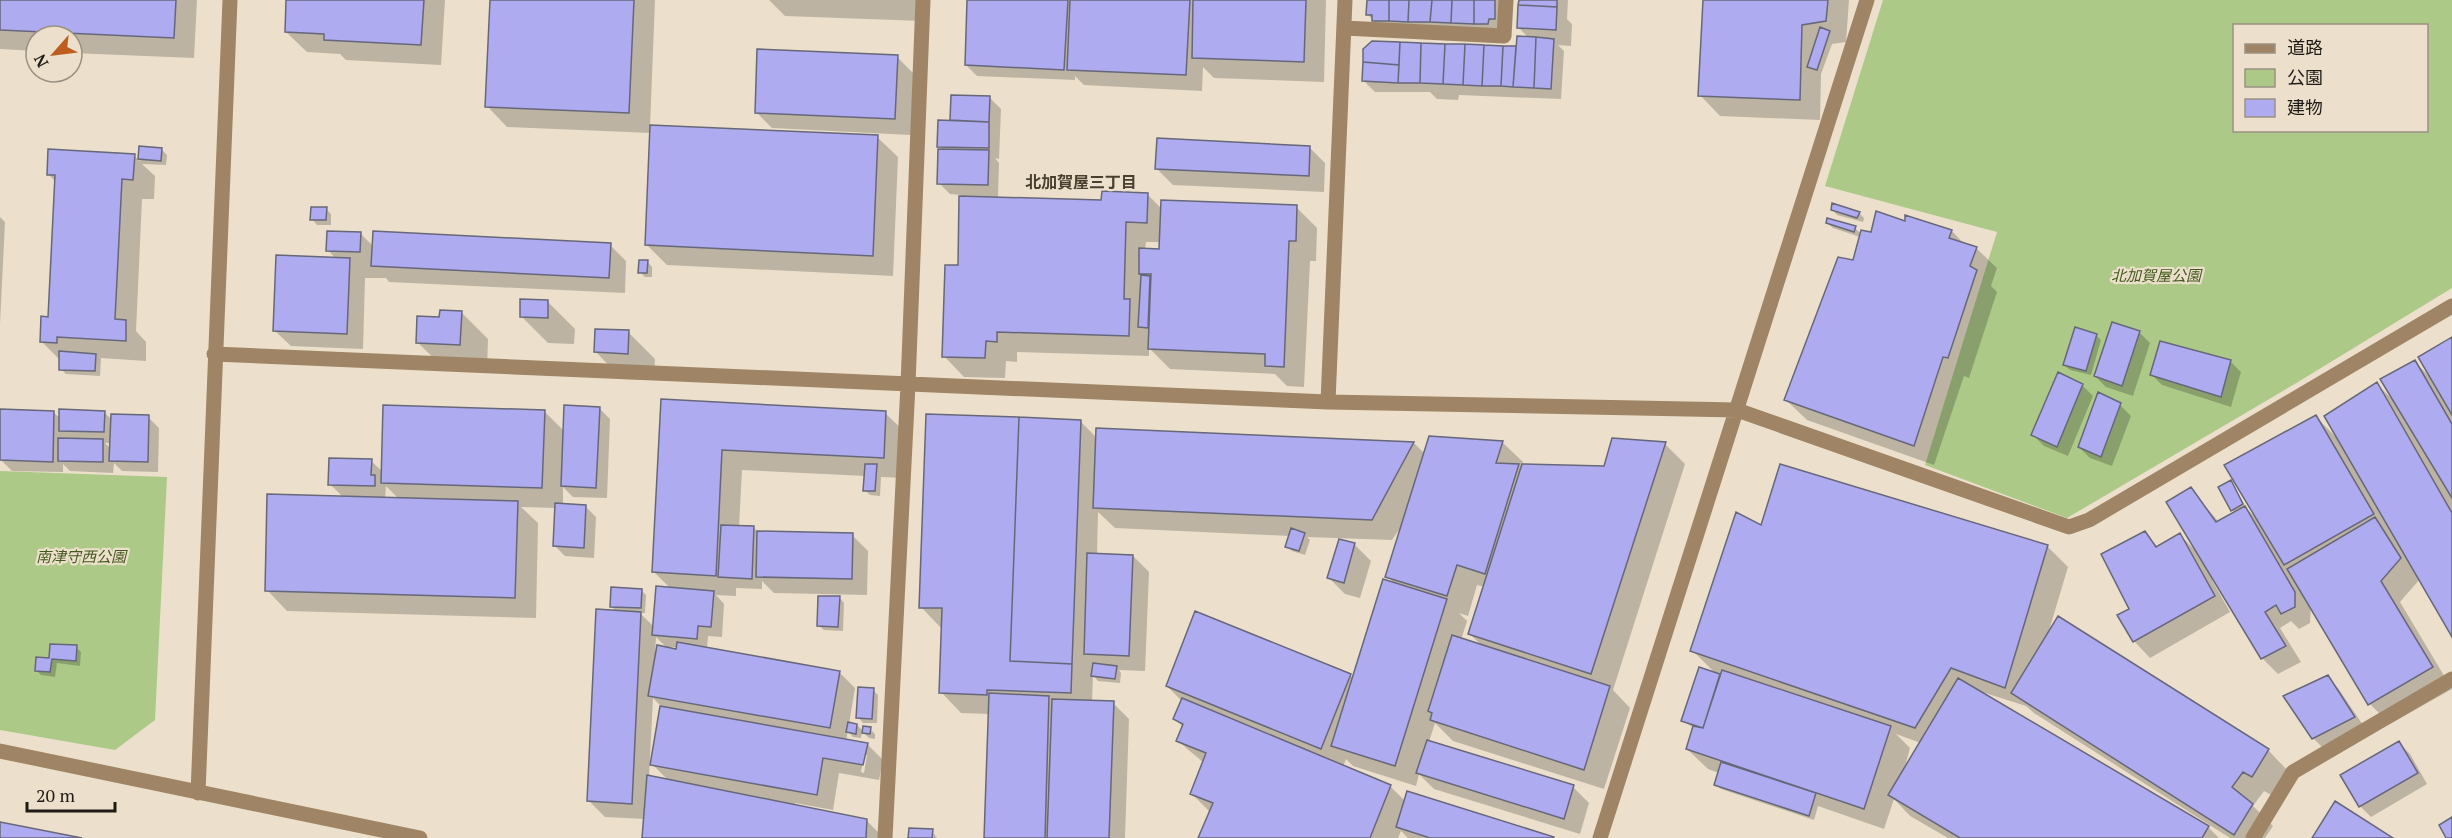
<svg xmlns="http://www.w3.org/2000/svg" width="2452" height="838" viewBox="0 0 2452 838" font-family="'PT Serif','Noto Sans JP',serif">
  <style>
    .green { fill: #acc988; fill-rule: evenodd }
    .shadow { fill: #0003; fill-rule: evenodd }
    .building { fill: #aeabf1; stroke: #67677a; stroke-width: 1.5 }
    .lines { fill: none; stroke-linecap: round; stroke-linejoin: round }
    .minor { stroke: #9f8565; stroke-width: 15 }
    .labels { text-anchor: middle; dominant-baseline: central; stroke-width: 4.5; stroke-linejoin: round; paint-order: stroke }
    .park-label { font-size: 15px; font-style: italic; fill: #425a1d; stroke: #ece0cc }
    .neighbourhood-label { font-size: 16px; font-weight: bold; fill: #493f2f; stroke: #ece0cc }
  </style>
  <rect width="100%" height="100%" fill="#ece0cc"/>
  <path class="green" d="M1883,0h569v288l-154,94 -231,136 -142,-53 72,-233 -172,-46zM2234,26h192v104h-192z
    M0,471l167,6 -12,243 -40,30 -115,-20z"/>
  <path class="shadow" d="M0,0h197l-3,58 -122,-5v-17h-36v15l-36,-2z
    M288,0h157l-4,65 -95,-5 -6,-6 -33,-2 -21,-20z
    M491,0h164l-5,127 227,10 21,20 -5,119 -226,-11 -20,-20 4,-112 -144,-6 -20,-21z
    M769,0h154l-1,21 -137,-5z
    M969,0h357l-2,82 -110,-4 -11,-11 -1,24 -118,-6 -9,-9v4l-98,-4 -11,-11z
    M1368,0h138l-1,30 -121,1 -16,-16z
    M1520,0h48l-1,19 5,5 -1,22 -13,-1 6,6 -3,48 -102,-4 -1,5 -21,-1 -7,-7h-55l-11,-11 9,-39 144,6 13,-9 -11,-11z
    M1704,0h145l-3,42 -14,2 -11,30 -1,46 -100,-4 -20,-21z
    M897,57l16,16 -2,62 -139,-7 -16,-16z
    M952,97l38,1 11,11 -2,50 -4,-1 4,5 -1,35 105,4 44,-8 15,15 134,-2 21,21 -1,33h-6l-6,126 -17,-1 -12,-12 -105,-5 -21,-21v8l-132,-4v10l-11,-1 -1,17 -41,-1 -20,-21 15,-89 2,-72 -11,-1 -11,-11 4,-33 -4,-4 13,-24zM1146,242h15v9l-16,-1z
    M1309,147l16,16 -1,29 -151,-7 -16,-16z
    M140,148l21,1 6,6 -1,10 -24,-1 13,12 -1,23h-12l-6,132 10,11v19l-45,-3 -1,18 -34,-2 -5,-5v-8l-19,-19 8,-24 6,-136 -8,-8 86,-18 6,5z
    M326,209l5,5v11h-14l-5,-6z
    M1832,209l27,4 5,5 -1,4 -26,-7z
    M0,217l5,5 -5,102z
    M1827,223l28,5 6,6h11l34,-11 46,8 13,14 11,3 21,20 -6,18 6,6 -28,86 -5,-2 -30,89 -127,-45 -21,-20 68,-138 6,-25 -27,-9z
    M360,233l14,14 236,-2 16,16 -1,32 -236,-11 -3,-4h-21l-2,71 -72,-3 -17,-16 62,-71 -8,-9z
    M647,261l5,6v10h-7l-5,-5z
    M548,302l27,27 -1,15 -26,-1 -27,-27z
    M461,312l27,27 -1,32 -42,-2 -28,-27 24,-23z
    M628,332l27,27 -1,21 -32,-1 -27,-28z
    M2139,332l11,11 -17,53 -27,-9 -11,-11z
    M2096,335l5,5 -10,35 -21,-5 -6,-5z
    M2452,339v295l-32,-55 -20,23 52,87 -62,35 -20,-20 -59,-98 -1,17 -11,6 -8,-8 -11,7 21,34 -23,12 -16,-16 -48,-80 -2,2 18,32 -80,46 -16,-17 -3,-31 13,-77 14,14 22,-12 17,17 -7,-63 29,33 16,-9 -3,-3 -1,-28 16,27 11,11 58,-103 24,24 37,-57 15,15 23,-37 15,15z
    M2230,361l11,11 -10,35 -69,-22 -11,-11z
    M2082,385l11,11 -25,60 -24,-10 -11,-11z
    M662,401l223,12 21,20 -2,45 -23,-1 -1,19 -10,-1 -5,-5v-14l-123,-6 -3,57h14l5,5 94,3 16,16 -1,44 -93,-2 -12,-12v8l-26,-1v8l-20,-1 8,9 -2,33 -14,-1 -1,13 132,23 16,16 -6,36 8,1 7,7 6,-3 5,5v5l-6,-1 -7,-7 -1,7 -8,-1 -5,-6 -2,10 21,3 16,16 -4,20 -40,-7 -6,37 -38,-7v3l71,14 18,18h-240l1,-19 -40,-2 -16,-16 28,-189 -6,-6 30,-16 5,5 -1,18h-5l14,14 17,-38 -17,-17zM656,637l10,10h12v3l-23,5zM653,698l9,9 -11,56 18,18 -20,-4zM864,755h3l-3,18 -3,-1z
    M2120,405l11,11 -19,50 -22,-8 -11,-11z
    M599,408l11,11 -3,79 -34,-1 -10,-10v18l22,1 11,11 -2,41 -29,-2 -11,-11 2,-37 -35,-1 17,16 -2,95 -249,-7 -20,-21 76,-93 -13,-13 41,-23 12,11 161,-61 21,21zM386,486l13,13h-14z
    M53,412l8,7 43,-7 8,8 36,-3 11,11 -1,44 -36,-1 -8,-8 -1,10 -43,-2 -7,-7v8l-51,-1 -11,-11zM105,443h6v6z
    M1080,421l17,17v-8l317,13 11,11 77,-12 21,20 -1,4 83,1 60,-23 20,20 -72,226 17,18 -26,81 -151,-48 -18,-18 -6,19 144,45 16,16 -9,31 -146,-45 -15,-15 -3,12 -63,-20 -7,-7 -3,8 48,20 14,14 147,37h-144l-7,-7 -3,7h-198l10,-26 -19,-19 13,-30 -26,-22 5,-14 -8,-8 7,-18 -15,-15 183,-11 4,4 41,-95 -8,-8 16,-52 -11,16 -85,-3 3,3 -5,15 -13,-4 -5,-5 3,-10 -175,-8 -17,-16 -1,43 36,1 16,16 -4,99 -26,-1 2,3 -1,10 -22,-2 -5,-6 -1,27 21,1 16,16 -4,119h-139l4,-124 -29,-1 -20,-21v-64l-20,-21zM1477,585l8,2 -15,47 12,12 -21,-6 6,-19 -8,-8 9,3z
    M1762,528l285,18 21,21 -20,67 220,116 20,21 -15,25 -9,-5 -11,15 20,20 -8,12h-35l-196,-125 -8,-7 -44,-14 225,134 12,12h-271l-38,-22 -16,-17 -10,30 -66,-23 -4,14 -93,-31 -6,-5 4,-11 -11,-4 -21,-20 7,-21 -11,-7 34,-46 -25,-25zM1896,734l25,9 -17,27 6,-22z
    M1340,540l15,5 16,16 -11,37 -15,-4 -16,-16z
    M839,597l5,6 -1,28 -19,-1 -6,-5z
    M76,647l5,5 -1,14 -23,-3 -2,14 -14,-2 -5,-5z
    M2327,677l11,11 27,40 -41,21 -11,-11z
    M873,690l5,5 -1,28h-14l-5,-6z
    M2399,743l11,11 17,30 -56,33 -11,-11z
    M932,831l5,7h-27z"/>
  <path class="building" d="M0,0h176l-2,38 -174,-8z
    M286,0h138l-3,45 -97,-5v-6l-39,-2z
    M490,0h144l-5,113 -144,-6z
    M967,0h101l-4,70 -99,-5z
    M1070,0h120l-4,75 -119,-5z
    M1193,0h113l-2,62 -112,-4z
    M1367,0h22v21h-17v-6h-6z
    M1389,0h20l-1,22 -19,-1z
    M1409,0h23l-2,22h-22z
    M1432,0h20l-1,23 -21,-1z
    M1452,0h22v24l-23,-1z
    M1474,0h21v19h-6l-1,5h-14z
    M1519,0h38v7l-39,-2z
    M1703,0h125l-2,21 -24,4 -2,75 -102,-4z
    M1518,5l39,2 -1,23 -39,-2z
    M1820,27l10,4 -13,39 -10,-3z
    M1517,36l19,1 -2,51 -21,-1z
    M1536,37l18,2 -3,50 -17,-1z
    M1372,41l28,1 -1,23 -36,-3v-13z
    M1400,42l21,1 -1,40h-22z
    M1421,43l24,1 -2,40 -23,-1z
    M1445,44h20l-2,41 -20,-1z
    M1465,44l19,1 -2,41 -19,-1z
    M1484,45l19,1 -2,40h-19z
    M1503,46h13l-3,41 -12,-1z
    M757,49l141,6 -3,64 -140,-6z
    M1363,62l36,3 -1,18 -36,-2z
    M951,95l39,1 -1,26 -39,-2z
    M938,120l51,2v26l-52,-1z
    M650,125l228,10 -5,121 -228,-11z
    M1157,138l153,8 -1,30 -154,-7z
    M139,146l23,2 -1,13 -23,-2z
    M48,149l87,5 -2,26 -11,-1 -7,140 11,1v21l-69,-4v6l-17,-1 1,-26 7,1 7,-142h-8z
    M938,149l51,1 -1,35 -51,-1z
    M1102,191l46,2 -1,30 -21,-1 -2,77h6l-1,37 -132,-4v10l-11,-1 -1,17 -43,-1 3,-92h13l1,-69 142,4z
    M1161,200l136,5 -1,36h-7l-5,126 -19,-1v-12l-117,-5 3,-75h-12v-26l20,1z
    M1832,203l28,9 -3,6 -26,-8z
    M311,207h16l-1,13h-16z
    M1876,211l29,10v-6l47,15 -3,8 28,9 -7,19 7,4 -29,88 -5,-1 -29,89 -130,-46 54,-143 15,3 8,-30 10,2z
    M1827,218l29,8 -2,6 -28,-9z
    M327,231l34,1 -1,20 -34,-1z
    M373,231l238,12 -2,35 -238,-12z
    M276,255l74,3 -3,76 -74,-3z
    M639,260h9l-1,13h-9z
    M1141,275l9,1 -2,52 -10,-1z
    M520,299l28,1v18l-28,-1z
    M440,310l22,1 -2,34 -44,-2 1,-27 22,1z
    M2112,322l28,9 -18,55 -28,-10z
    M2075,327l22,7 -11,37 -23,-6z
    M595,329l34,1 -1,24 -34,-2z
    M2452,337v78l-34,-58z
    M2160,341l71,19 -10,37 -71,-22z
    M59,351l37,3 -1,17 -36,-1z
    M2415,360l37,64v74l-72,-119z
    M2058,372l25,12 -26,63 -26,-12z
    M2377,382l75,131v124l-128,-221z
    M2098,392l23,11 -20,54 -23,-10z
    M661,399l225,12 -2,47 -162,-8 -6,126 -64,-4z
    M383,405l162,5 -3,78 -161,-5z
    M564,405l36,2 -4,81 -35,-2z
    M0,409l54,2 -1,51 -53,-2z
    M59,409l46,2 -1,21 -45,-1z
    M111,414l38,1 -1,47 -39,-1z
    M926,414l93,3 -9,244 62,3 -1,29 -84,-3v5l-48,-2 3,-85h-23z
    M2316,415l58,99 -90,51 -60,-100z
    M1019,417l62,3 -9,244 -62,-3z
    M1096,428l318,14 -42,78 -279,-12z
    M1429,436l74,5 -7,22 23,1 -34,110 -28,-9 -10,31 -62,-19z
    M58,438l45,1v23l-45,-1z
    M1612,438l54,4 -75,232 -123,-40 54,-170 82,2z
    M329,458l43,1 -1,16h4v11l-47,-1z
    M865,464h12l-2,27h-12z
    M1780,464l268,81 -43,143 -54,-20 -36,60 -225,-77 46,-139 25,13z
    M2231,480l12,24 -12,7 -13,-24z
    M2191,487l25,35 29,-16 50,86v15l-14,7 -5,-9 -11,7 21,34 -25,13 -95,-157z
    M267,494l251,7 -3,97 -250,-7z
    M555,503l31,2 -2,43 -31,-2z
    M2375,517l26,41 -20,23 52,86 -65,38 -81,-136z
    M721,525l33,1 -2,53 -34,-2z
    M1291,528l14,5 -6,18 -14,-4z
    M757,531l96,2 -1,46 -96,-2z
    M2145,531l11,16 24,-14 35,63 -82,46 -16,-27 12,-6 -28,-55z
    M1339,539l16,4 -11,40 -17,-5z
    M1087,553l46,2 -4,101 -45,-2z
    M1383,579l64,20 -52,167 -64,-20z
    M656,586l58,5 -3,36 -13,-1 -1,13 -45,-4z
    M611,587l31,2 -1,19 -31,-1z
    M818,596h22l-2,31 -21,-1z
    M596,609l45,3 -9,192 -45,-3z
    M1195,611l156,63 -30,75 -155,-63z
    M2058,616l211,133 -17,28 -9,-5 -11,15 21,17 -19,31 -223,-142z
    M1452,635l158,51 -26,84 -154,-50 2,-7 -4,-2z
    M677,642l163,29 -10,57 -182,-32 9,-51 19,4z
    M50,644l27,1 -1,16 -24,-2 -2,13 -15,-1 1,-14 13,1z
    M1093,663l24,3 -2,13 -24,-3z
    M1699,667l21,7 -17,54 -22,-7z
    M1722,670l169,56 -27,83 -178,-60 7,-23 10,2z
    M2328,675l27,42 -43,22 -29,-43z
    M1958,678l251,148 -7,12h-242l-72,-43z
    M858,687l16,1 -2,31 -16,-1z
    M989,693l60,3 -4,142h-61z
    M1182,698l209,87 -21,53h-172l15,-35 -23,-9 16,-41 -30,-12 7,-17 -10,-5z
    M1052,699l62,2 -5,137h-62z
    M660,706l208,37 -5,22 -40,-7 -6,37 -167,-30z
    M848,722l9,2 -1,10 -10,-2z
    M863,726l8,1 -1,7 -8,-1z
    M1427,740l147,45 -10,34 -148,-46z
    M2399,741l19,32 -59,34 -19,-32z
    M1721,762l95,31 -7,23 -95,-31z
    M647,775l220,44 -1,19h-224z
    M1407,791l147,46v1h-124l-34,-11z
    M2335,801l58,37h-81z
    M2452,817v21h-6l-7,-13z
    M0,822l82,16h-82z
    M909,828l24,1 -1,9h-24z"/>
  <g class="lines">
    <path class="minor" d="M1344,28l160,8 2,-36
      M214,354l1114,48 409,8 332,117 20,-7 363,-214
      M1328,402l17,-402
      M0,751l420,87
      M198,793l32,-793
      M885,838l23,-453 15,-385
      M1600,838l267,-838
      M2253,838l40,-66 159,-93"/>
  </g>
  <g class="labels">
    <g class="park-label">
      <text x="2156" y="275">北加賀屋公園</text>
      <text x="81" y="556">南津守西公園</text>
    </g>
    <g class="neighbourhood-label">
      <text x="1081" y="182">北加賀屋三丁目</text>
    </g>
  </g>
  <rect x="2233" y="24" width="195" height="108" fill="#ece0cc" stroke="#9a9182" stroke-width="1.5"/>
  <rect x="2245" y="44" width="30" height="9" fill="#9f8565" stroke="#9a9182" stroke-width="1.5"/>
  <text x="2287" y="54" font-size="18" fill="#1f1b14">道路</text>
  <rect x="2245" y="69" width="30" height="18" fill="#acc988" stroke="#9a9182" stroke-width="1.5"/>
  <text x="2287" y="84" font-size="18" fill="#1f1b14">公園</text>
  <rect x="2245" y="99" width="30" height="18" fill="#aeabf1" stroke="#9a9182" stroke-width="1.5"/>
  <text x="2287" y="114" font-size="18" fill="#1f1b14">建物</text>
  <g transform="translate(54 54) rotate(242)"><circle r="28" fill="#ece0cc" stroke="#9a9182" stroke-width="1.5"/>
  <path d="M0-4.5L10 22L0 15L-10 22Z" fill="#be5d1e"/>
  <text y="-9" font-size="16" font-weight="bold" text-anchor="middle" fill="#1f1b14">N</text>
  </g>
  <path d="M27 802v9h88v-9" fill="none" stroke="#1f1b14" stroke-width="3"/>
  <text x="36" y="802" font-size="18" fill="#1f1b14" stroke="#ece0cc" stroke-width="4.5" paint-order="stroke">20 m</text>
</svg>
